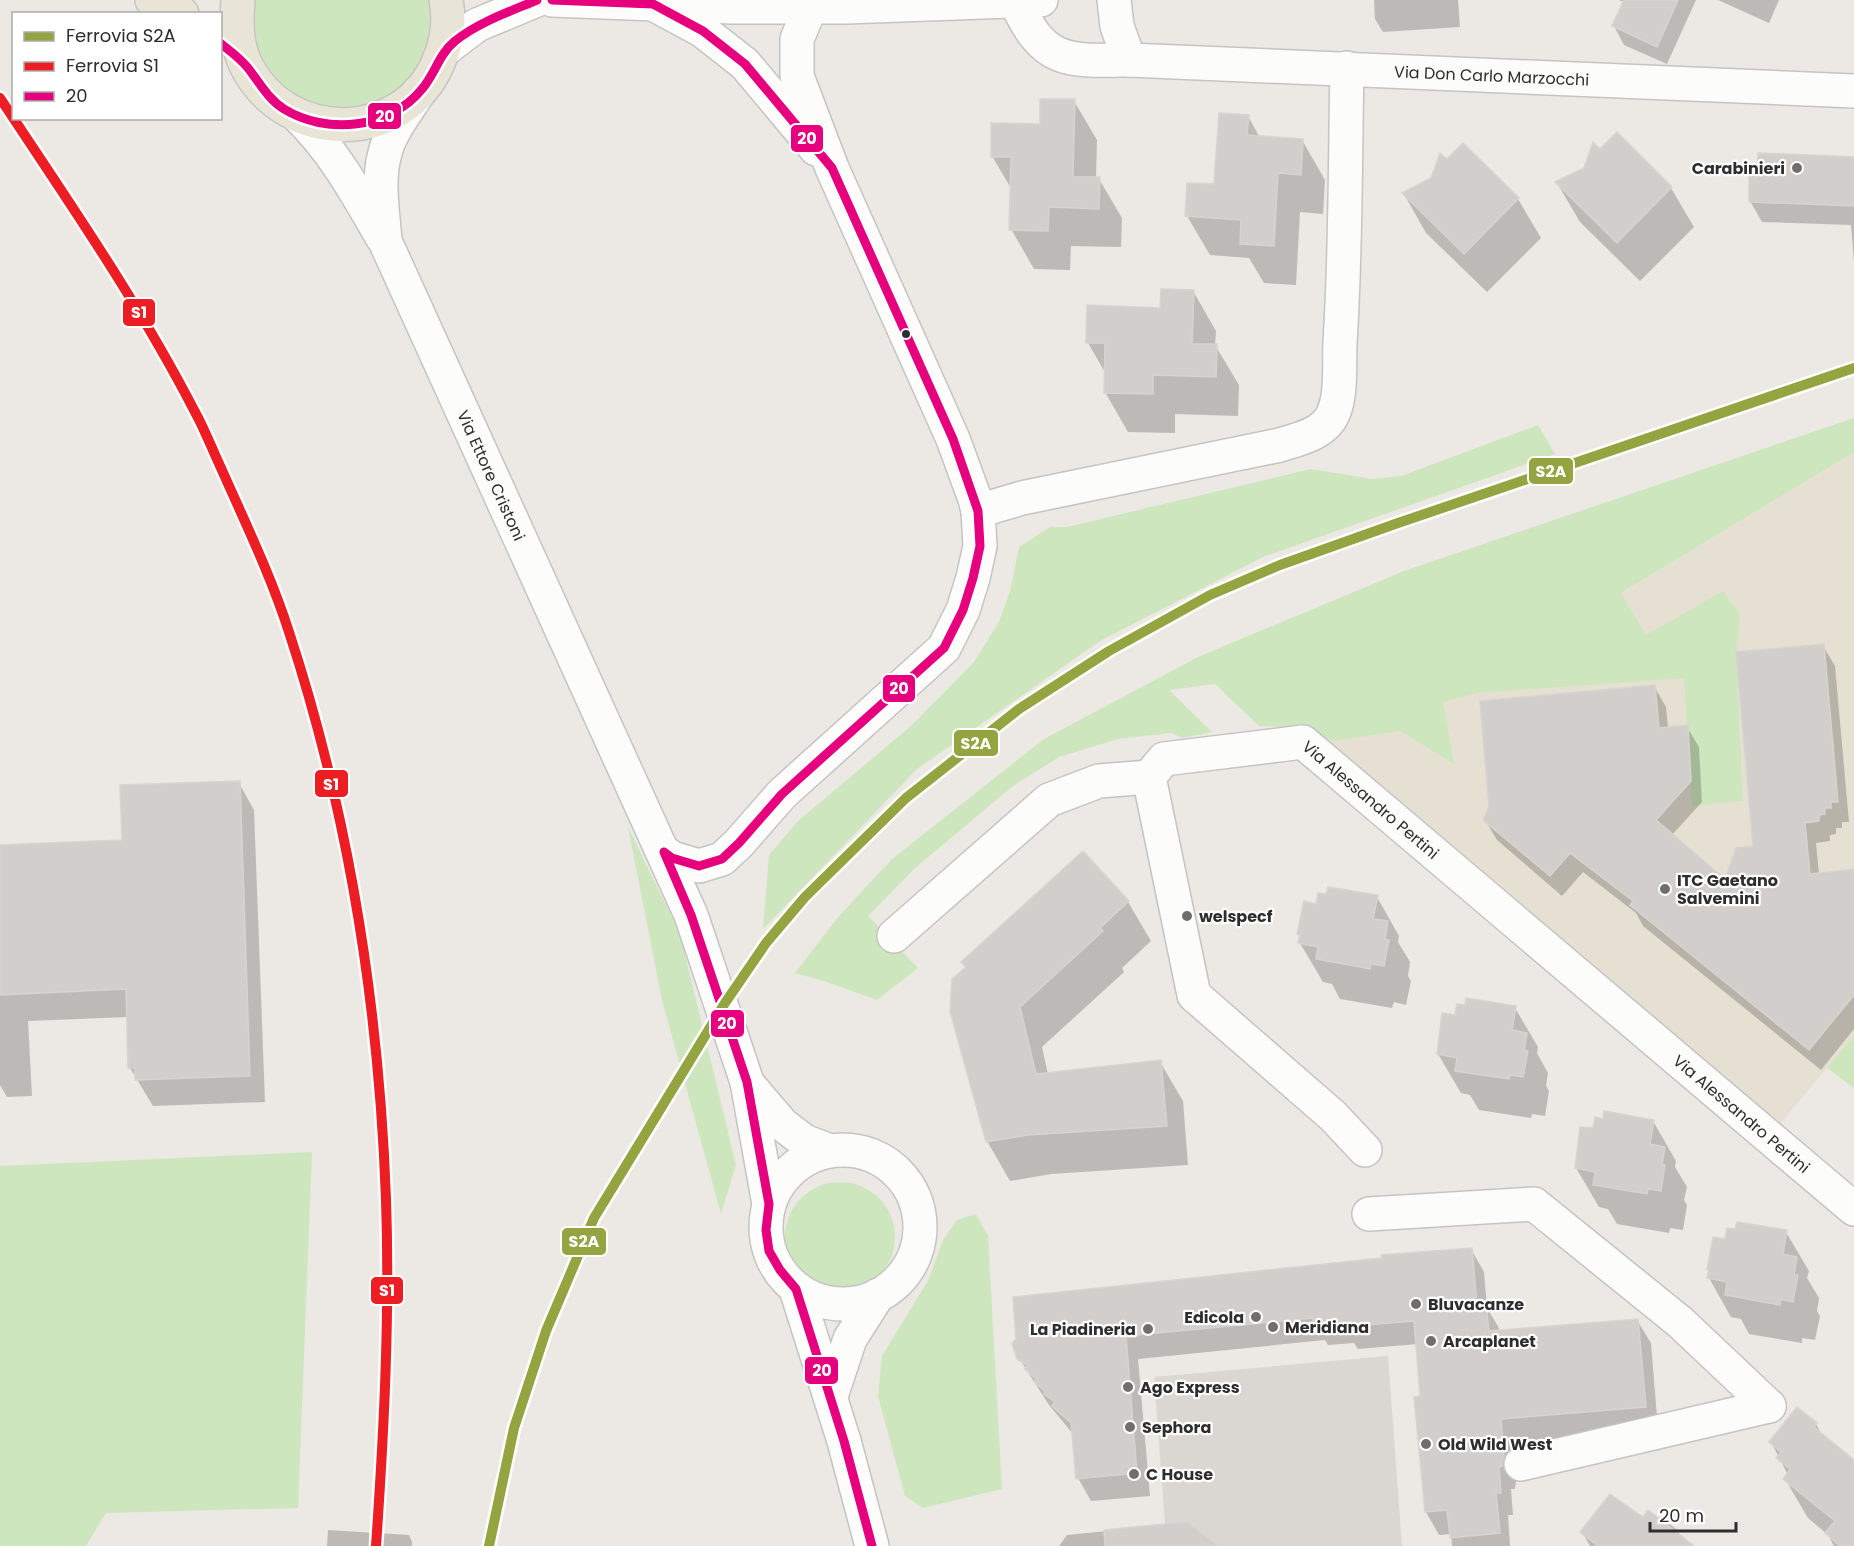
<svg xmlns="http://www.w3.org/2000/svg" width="1854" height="1546" viewBox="0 0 1854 1546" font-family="Poppins,sans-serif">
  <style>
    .education { fill: #e6e0d3 }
    .green { fill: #cee6be }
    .plaza { fill: #dad6d2 }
    .shadow { fill: #0003 }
    .building { fill: #d1cecb; stroke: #d7d4d0; stroke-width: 1.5 }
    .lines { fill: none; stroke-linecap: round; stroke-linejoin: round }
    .street-casing { stroke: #c5c4c5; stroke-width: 36 }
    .secondary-casing { stroke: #c5c4c5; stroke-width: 36 }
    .primary-casing { stroke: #c6c5c4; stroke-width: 36 }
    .street { stroke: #fcfcfb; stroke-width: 33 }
    .secondary { stroke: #fcfcfb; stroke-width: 33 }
    .primary { stroke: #e8e4d6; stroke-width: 33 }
    .bus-1-casing { stroke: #fff; stroke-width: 14 }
    .bus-1 { stroke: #e6007e; stroke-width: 9 }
    .rail-1-casing { stroke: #fff; stroke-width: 15 }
    .rail-2-casing { stroke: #fff; stroke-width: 15 }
    .rail-1 { stroke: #93a440; stroke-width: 10 }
    .rail-2 { stroke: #ed1d24; stroke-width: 10 }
    .poi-dot { fill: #706f6e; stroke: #fff; stroke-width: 2 }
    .bus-dot { fill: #2e2e2e; stroke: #fff; stroke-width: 2 }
    .labels { text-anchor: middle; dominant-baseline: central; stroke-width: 4.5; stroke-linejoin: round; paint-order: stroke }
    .street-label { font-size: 16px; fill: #2e2e2e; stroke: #fff }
    .poi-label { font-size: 16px; font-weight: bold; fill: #2e2e2e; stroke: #fff; text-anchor: start }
    .line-badge { stroke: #fff; stroke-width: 2 }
    .badge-label { font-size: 16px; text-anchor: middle; font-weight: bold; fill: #fff }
  </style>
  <rect width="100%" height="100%" fill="#ece8e4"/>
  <path class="education" d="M1854,452v584l-85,101 -466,-395 318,-149z"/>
  <path class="green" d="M248,0h181l3,17 -5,30 -14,28 -22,22 -28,12 -61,-4 -45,-40z
    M1854,418v34l-233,141 25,42 77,-44 17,23 -4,38 7,149 -51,5 -8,-128 -205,15 -36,9 11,62 -54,-33 -66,10 -31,-13 -44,-2 -44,-42 -46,6 43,42 -29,6 -12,-5 -53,6 -59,18 -46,29 -99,83 -46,47 50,52 -41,32 -50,-18 -32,-9 44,-57 53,-57 152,-120 154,-82 206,-86z
    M1538,425l17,29 -292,103 -163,84 -183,128 -154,160 6,-74 29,-34 114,-96 62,-63 25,-40 11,-31 9,-44 31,-20h17l244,-58 62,10 28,-3z
    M628,827l52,107 56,231 -15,49 -59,-214z
    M1854,1036v52l-27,-20z
    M312,1152l-14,356 -192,5 -20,33h-86v-380z
    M785 1237a55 55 0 1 1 110 0a55 55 0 1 1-110 0Z
    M976,1214l12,22 14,253 -79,19 -18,-12 -27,-100 4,-40 47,-77 14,-39 14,-20z"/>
  <path class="plaza" d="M1388,1356l14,190h-184l-31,-24 -22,2 -11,-147z"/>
  <path class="shadow" d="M1374,0h84l2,27 -77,5 -8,-13z
    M1619,0h77l-29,64 -43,-19 -10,-19 10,-24z
    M1718,0h61l-10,23z
    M1074,101l23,39 -1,39h3l23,39 -1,29 -50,-1 -1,24 -36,-1 -23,-40 1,-39 -20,-34 49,-31z
    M1248,116l12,22 42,2 23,40 -2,34 -23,-2 -4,73 -32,-2 -15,-25 -39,-3 -23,-39 28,-30z
    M1463,145l55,54 23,39 -54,54 -61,-59 -22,-39 28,-15z
    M1600,151l71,37 23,39 -54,54 -60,-59 -23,-39 28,-14z
    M1854,158v105l-3,-38 -89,-3 -12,-21z
    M1193,291l23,40 -1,14 24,40 -1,31 -63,-2v19l-47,-1 -23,-40 1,-18 -18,-31 74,-34z
    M1823,646l12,20 14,156h-7v6h-6v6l-6,1v6l-14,2 3,31 35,-4v159l-33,41 -178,-144 -7,-13 -53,-41 -21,24 -65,-56 -12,-20 169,-134 12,21 2,21 19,-1 12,20 3,55 -31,34 54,46 30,-35z
    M239,783l15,27 11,292 -112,4 -23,-38 -2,-51 -100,4 4,75 -25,1 -7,-12v-238l123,-6z
    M1083,853l45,49 23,39 -29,27 2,4 -82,75 6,27 112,-12 23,39 5,64 -137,9 -41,7 -23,-40 -21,-172 -3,-7z
    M1377,897l22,39 -1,6 12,20 -2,14 3,5 -5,24 -12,-3 -2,6 -52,-9 -8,-15 -9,-2 -23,-39 1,-6 -2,-3 19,-29z
    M1515,1008l23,39 -1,6 11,20 -2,13 3,5 -4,25 -13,-2 -1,4 -52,-8 -9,-15 -9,-2 -23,-39 18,-38z
    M1653,1121l23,40 -1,6 12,20 -3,13 3,5 -4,25 -13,-2 -1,5 -52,-9 -9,-15 -9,-2 -23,-39 18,-38z
    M1786,1232l23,39 -2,7 12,20 -2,13 3,5 -5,24 -13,-2v5l-53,-9 -8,-15 -10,-2 -22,-39 -1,-9 18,-28z
    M1471,1249l13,23 3,36 12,20v4l138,-12 14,23 7,86 -145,13 3,39 -1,8h-4l2,26h-5l2,31h-58l-1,-12 -12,1 -13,-23 -4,-114 -5,-54 -59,5 -4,-6 -26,2 -3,-5 -187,19 12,137 -59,5 -13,-23 -4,-43 -25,-30 -30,-47z
    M1816,1424l6,11 32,30v81h-20l-6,-11 -20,-17 -23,-39 3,-4 -17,-33z
    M1661,1517l15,12 6,9 9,8h-101l-8,-14 61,-13 16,1z
    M1187,1523l29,23h-157l8,-11z
    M328,1530l81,5 3,7v4h-85z"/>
  <path class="building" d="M1624,0h54l-21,47 -45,-21z
    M1040,99h35l-2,78h27l-1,32 -50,-2 -1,24 -39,-1 2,-73h-20v-34l49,1z
    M1219,113l30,2 -2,20 56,4 -2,36 -23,-2 -4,73 -34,-2 1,-24 -56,-4 2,-33 27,1z
    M1617,132l55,55 -55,56 -62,-61 29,-14 9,-26 7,7z
    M1463,143l56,55 -55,56 -62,-61 29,-15 9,-25 7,6z
    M1758,153l96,4v49l-105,-4v-30l8,1z
    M1161,289l33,1 -2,54h25l-1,33 -63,-2v19l-49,-1 1,-50h-19l1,-38 73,3z
    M1824,644l14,158h-7v6h-6v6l-6,1v6l-14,2 5,51 44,-5v126l-45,55 -179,-145 3,-4 -63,-48 -20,23 -67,-56 6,-13 -9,-106 175,-16 4,43 29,-3 3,56 -35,39 69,59 11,-31 17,-2 -17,-194z
    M240,781l10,295 -115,4v-12h-7l-2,-79 -126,6v-150l122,-5 -2,-55z
    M1083,851l46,50 -29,27 3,3 -83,76 16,67 125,-14 6,66 -139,9 -42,7 -36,-131 2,-32 14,-12 -5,-5z
    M1328,887l50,8 -5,24 15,2 -3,18 4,1 -5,26 -13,-2 -1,5 -54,-10 2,-12 -20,-4 2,-8 -3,-1 7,-33 12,3 2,-11 8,1z
    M1466,998l50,8 -4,24 15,3 -3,17 4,1 -5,26 -13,-2 -1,4 -54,-8 2,-13 -20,-4 5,-41 13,2 2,-11 8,1z
    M1604,1111l50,9 -4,24 15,3 -3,17 3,1 -4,26 -13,-2 -1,5 -54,-9 2,-13 -20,-4 5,-41 13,1 2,-11 8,2z
    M1737,1222l50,8 -4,24 14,3 -3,18h4l-5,27 -13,-3v6l-55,-10 2,-13 -20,-4 2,-8h-2l6,-33 12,2 2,-11 8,1z
    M1472,1248l5,57 9,-2 3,28 149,-12 8,88 -145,12 3,38 -1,9 -4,1 2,26h-5l4,40 -50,5 -3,-28 -22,2 -11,-115 6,-1 -6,-75 -71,6 -1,-7 -29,3v-5l-187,18 11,137 -61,6 -5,-56 -19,-17 3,-4 -11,-8 1,-3 -11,-9 2,-3 -11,-10 2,-4 -10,-6 -5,-16 4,-4 -3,-42 369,-39 -1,-3z
    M1797,1407l20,16 -3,4 40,33v86h-14l-15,-13 10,-12 -52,-42 7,-10 -14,-11 5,-6 -12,-10z
    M1610,1494l33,23 5,-7 46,36h-96l-18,-14z
    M1187,1522l31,24h-113l-1,-16z"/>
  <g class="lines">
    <defs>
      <g id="street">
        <path d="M1016,2c28,62 51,59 113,58l-12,-34 -3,-26"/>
        <path d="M653,4l50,27 42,33 71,85"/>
        <path id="s1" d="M1129,60l725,31"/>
        <path d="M978,511l44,-13 258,-53c19,-6 44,-11 53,-31 9,-19 6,-51 7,-72 6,-91 5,-183 7,-274"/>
        <path d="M664,852l8,6 27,8 23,-7 17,-16 43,-49 162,-146 19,-38 10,-32 7,-32 -2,-35 -3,-12 -22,-60 -121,-271 -35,-92v-37l14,-33"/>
        <path d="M894,936l155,-136 50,-19 50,-4"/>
        <path id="s2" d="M1365,1150l-32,-34 -139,-121 -45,-218 15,-18 139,-17 551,467"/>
        <path d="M1369,1214l165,-10 146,118 89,84"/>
        <path d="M1521,1464l248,-58"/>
      </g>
      <g id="secondary">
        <path d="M552,0l180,7h114l195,-7"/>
        <path d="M444,50l33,-25 60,-25"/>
        <path id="s3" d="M419,92c-12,19 -29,40 -34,61 -8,28 -2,59 0,88l306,674 56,167 22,122"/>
        <path d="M298,116c36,35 59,78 84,121"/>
        <path d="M747,1083l35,41 22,17 26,10"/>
        <circle cx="843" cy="1227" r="77"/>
        <path d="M796,1289l48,152 28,105"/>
        <path d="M831,1396l19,-57 28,-44"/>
      </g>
      <path id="primary" d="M152,0l25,9 5,5
        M238,0c-2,23 -2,46 9,67 41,78 156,77 191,-4 9,-20 12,-42 8,-63"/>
    </defs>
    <use href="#street" class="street-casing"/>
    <use href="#secondary" class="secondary-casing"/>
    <use href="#primary" class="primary-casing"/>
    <use href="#street" class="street"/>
    <use href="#secondary" class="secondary"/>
    <use href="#primary" class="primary"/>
    <defs>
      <path id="bus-1" d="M552,0l101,4 50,27 42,33 87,104 121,271 25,72 2,35 -7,32 -10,32 -19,38 -162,146 -43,49 -17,16 -23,7 -27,-8 -8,-6
        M220,43c10,8 20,15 28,25 11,14 20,31 36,41 42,26 106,20 138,-20 13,-15 17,-35 33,-48 24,-19 54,-29 82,-41
        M664,852l27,63 56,167 22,122 -3,26 3,21 11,19 16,19 48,152 28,105"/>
    </defs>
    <use href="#bus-1" class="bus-1-casing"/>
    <use href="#bus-1" class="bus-1"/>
    <defs>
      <path id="rail-1" d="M489,1546l25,-118 32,-97 48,-113 131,-215 41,-60 39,-46 101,-99 113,-89 90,-58 101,-56 70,-30 118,-42 456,-155"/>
      <path id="rail-2" d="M0,98c68,103 139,205 195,314 10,18 17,37 26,56 24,54 50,108 68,164 60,183 90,375 97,567 4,116 -2,232 -10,347"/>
    </defs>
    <use href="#rail-1" class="rail-1-casing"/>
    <use href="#rail-2" class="rail-2-casing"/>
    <use href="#rail-1" class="rail-1"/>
    <use href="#rail-2" class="rail-2"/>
  </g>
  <g class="poi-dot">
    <circle cx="1797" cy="168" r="6"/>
    <circle cx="1665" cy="889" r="6"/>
    <circle cx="1187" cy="916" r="6"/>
    <circle cx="1416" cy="1304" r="6"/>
    <circle cx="1256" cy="1317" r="6"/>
    <circle cx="1273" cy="1327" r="6"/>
    <circle cx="1148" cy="1329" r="6"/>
    <circle cx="1431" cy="1341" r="6"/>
    <circle cx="1128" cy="1387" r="6"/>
    <circle cx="1130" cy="1427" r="6"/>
    <circle cx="1426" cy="1444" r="6"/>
    <circle cx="1134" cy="1474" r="6"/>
  </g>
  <circle class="bus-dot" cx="906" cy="334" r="5"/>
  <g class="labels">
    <g class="street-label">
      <text stroke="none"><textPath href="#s1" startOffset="363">Via Don Carlo Marzocchi</textPath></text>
      <text stroke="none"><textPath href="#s3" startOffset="416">Via Ettore Cristoni</textPath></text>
      <text stroke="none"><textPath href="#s2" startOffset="706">Via Alessandro Pertini</textPath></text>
      <text stroke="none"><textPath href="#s2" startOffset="1192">Via Alessandro Pertini</textPath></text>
    </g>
    <g class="poi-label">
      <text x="1785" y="168" text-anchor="end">Carabinieri</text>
      <text x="1677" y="880">ITC Gaetano<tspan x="1677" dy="18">Salvemini</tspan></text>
      <text x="1199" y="916">welspecf</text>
      <text x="1428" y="1304">Bluvacanze</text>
      <text x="1244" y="1317" text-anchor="end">Edicola</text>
      <text x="1285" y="1327">Meridiana</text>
      <text x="1136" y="1329" text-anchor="end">La Piadineria</text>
      <text x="1443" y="1341">Arcaplanet</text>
      <text x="1140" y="1387">Ago Express</text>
      <text x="1142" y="1427">Sephora</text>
      <text x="1438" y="1444">Old Wild West</text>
      <text x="1146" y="1474">C House</text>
    </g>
  </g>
  <g class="line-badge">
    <rect x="367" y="102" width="35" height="28" rx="6" fill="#e6007e"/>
    <rect x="790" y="124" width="34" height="29" rx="6" fill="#e6007e"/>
    <rect x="122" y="298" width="34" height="29" rx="6" fill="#ed1d24"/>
    <rect x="1528" y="457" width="46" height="28" rx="6" fill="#93a440"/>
    <rect x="882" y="674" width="34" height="29" rx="6" fill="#e6007e"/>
    <rect x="953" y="729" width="46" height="28" rx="6" fill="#93a440"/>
    <rect x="314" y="769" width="35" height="29" rx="6" fill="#ed1d24"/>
    <rect x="710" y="1009" width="35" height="29" rx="6" fill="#e6007e"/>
    <rect x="561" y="1227" width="46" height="29" rx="6" fill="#93a440"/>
    <rect x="370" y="1276" width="34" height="29" rx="6" fill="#ed1d24"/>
    <rect x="804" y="1356" width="35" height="29" rx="6" fill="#e6007e"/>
  </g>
  <g class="badge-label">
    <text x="385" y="122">20</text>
    <text x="807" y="144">20</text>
    <text x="139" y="318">S1</text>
    <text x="1551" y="477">S2A</text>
    <text x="899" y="694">20</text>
    <text x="976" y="749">S2A</text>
    <text x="331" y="790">S1</text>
    <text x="727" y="1029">20</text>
    <text x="584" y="1247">S2A</text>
    <text x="387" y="1296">S1</text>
    <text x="822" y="1376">20</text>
  </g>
  <rect x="12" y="12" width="210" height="108" fill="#ffffff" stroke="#ababab" stroke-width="1.5"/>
  <rect x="24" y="32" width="30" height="9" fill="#93a440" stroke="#ababab" stroke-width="1.5"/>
  <text x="66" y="42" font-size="18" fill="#2e2e2e">Ferrovia S2A</text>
  <rect x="24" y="62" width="30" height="9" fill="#ed1d24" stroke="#ababab" stroke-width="1.5"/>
  <text x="66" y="72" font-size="18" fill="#2e2e2e">Ferrovia S1</text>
  <rect x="24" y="92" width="30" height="9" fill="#e6007e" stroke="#ababab" stroke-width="1.5"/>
  <text x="66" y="102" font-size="18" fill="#2e2e2e">20</text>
  <path d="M1650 1522v9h86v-9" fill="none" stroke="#2e2e2e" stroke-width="3"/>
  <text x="1659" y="1522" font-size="18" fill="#2e2e2e" stroke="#ffffff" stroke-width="4.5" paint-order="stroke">20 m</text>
</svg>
